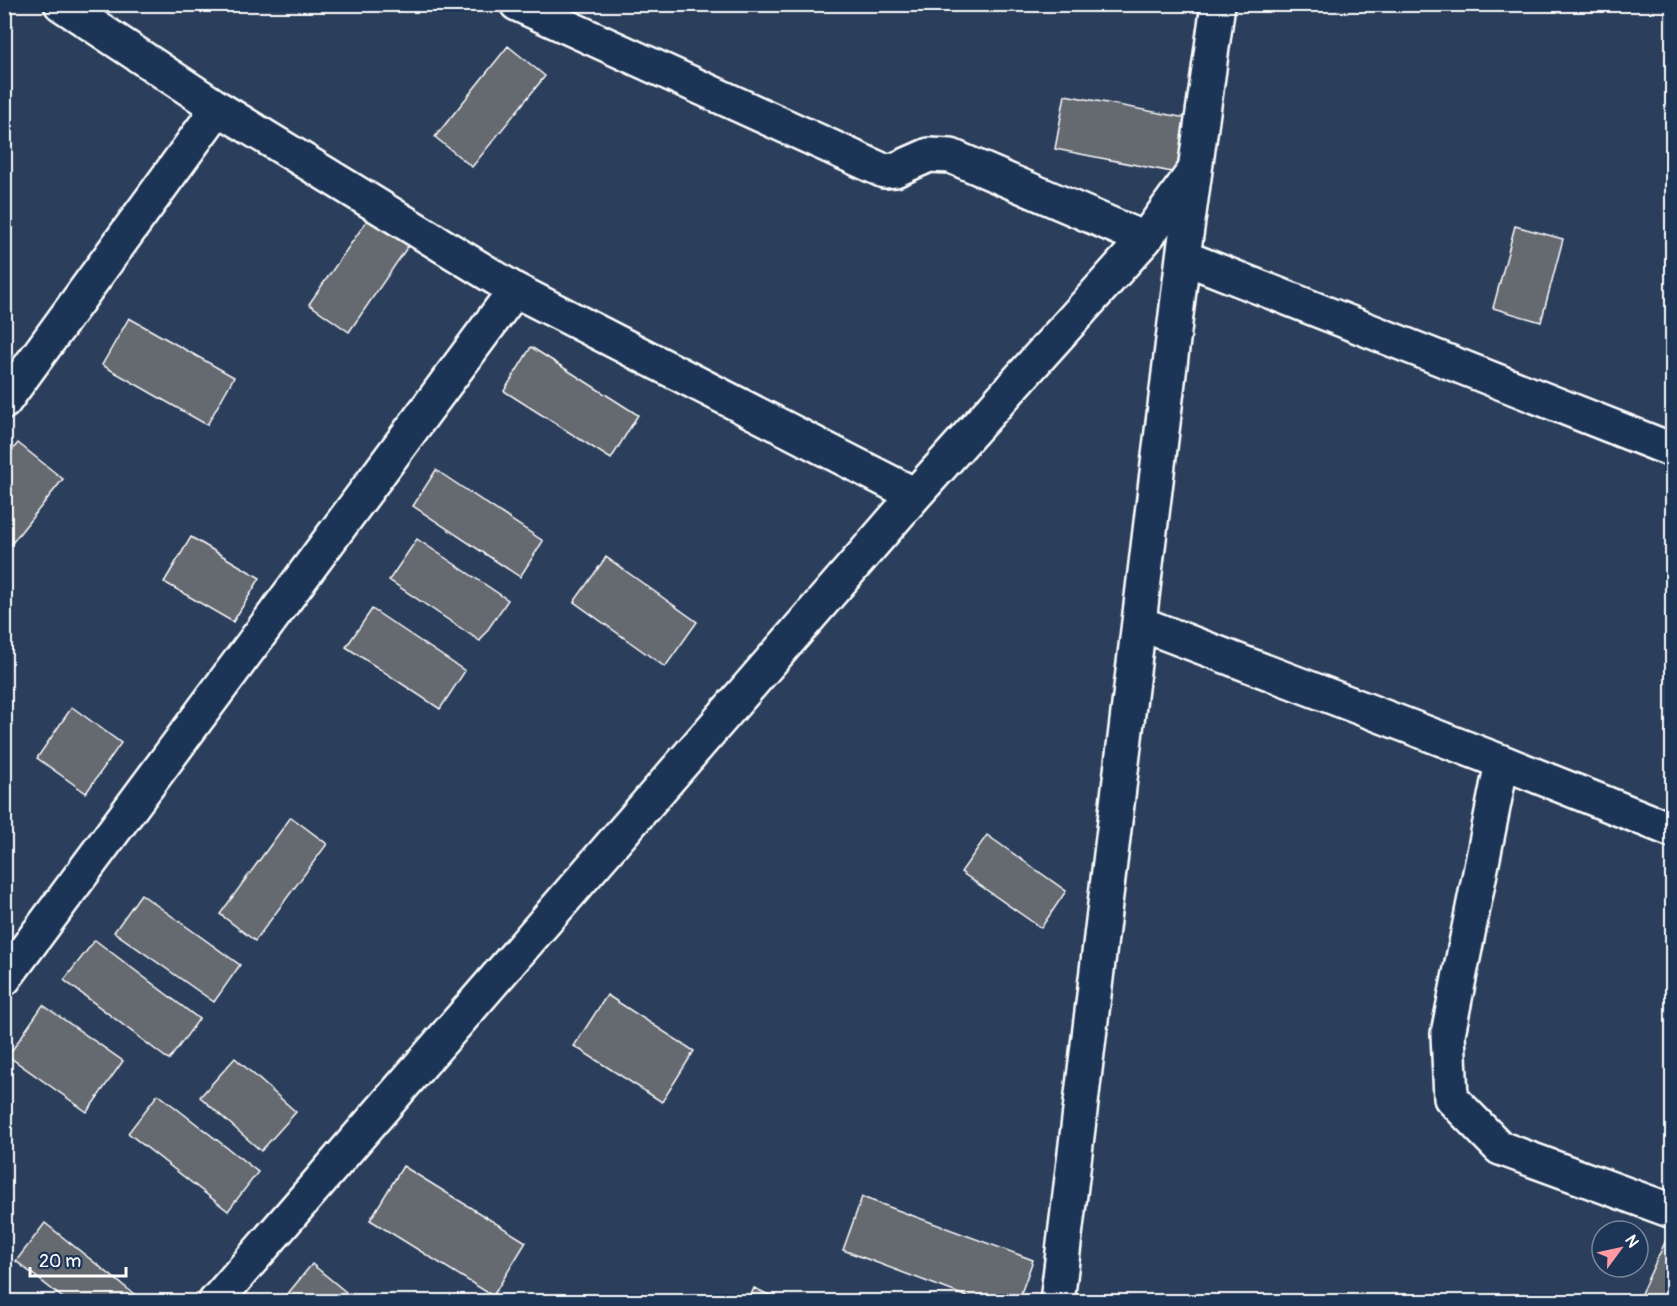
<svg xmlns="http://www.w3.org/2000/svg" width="1677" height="1306" viewBox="0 0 1677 1306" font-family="Pangolin,sans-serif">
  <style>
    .building { fill: #656970; stroke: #fff; stroke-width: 1.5 }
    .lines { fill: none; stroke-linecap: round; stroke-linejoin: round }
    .minor-casing { stroke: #fff; stroke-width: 38 }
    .minor { stroke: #1d3557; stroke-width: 33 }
  </style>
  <rect width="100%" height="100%" fill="#2b3f5c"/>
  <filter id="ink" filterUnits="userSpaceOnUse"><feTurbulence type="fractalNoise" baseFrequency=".0167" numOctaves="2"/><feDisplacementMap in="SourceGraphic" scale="12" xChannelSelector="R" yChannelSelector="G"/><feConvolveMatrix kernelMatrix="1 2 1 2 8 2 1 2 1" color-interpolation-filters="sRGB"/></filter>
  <g filter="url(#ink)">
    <path class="building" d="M508,46l37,30 -73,91 -37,-30z
      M1065,95l121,23 -9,55 -122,-24z
      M375,209l40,27 -66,96 -40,-28z
      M1515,226l48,13 -22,83 -48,-14z
      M129,318l105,59 -27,48 -105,-60z
      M531,347l107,68 -27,44 -107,-68z
      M18,443l45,36 -59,74v-93z
      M436,470l107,71 -23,36 -107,-71z
      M191,537l69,41 -27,44 -69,-40z
      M417,539l91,61 -28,41 -91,-61z
      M606,557l91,65 -32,45 -91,-65z
      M372,609l93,62 -25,38 -94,-62z
      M72,707l49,36 -35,50 -49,-35z
      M291,817l36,27 -72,97 -35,-27z
      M987,835l79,56 -25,37 -80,-56z
      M141,894l99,71 -26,37 -100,-70z
      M95,940l104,79 -30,41 -105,-80z
      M607,995l87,56 -32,51 -88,-56z
      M43,1005l80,56 -36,51 -79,-56z
      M235,1058l61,54 -35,39 -61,-54z
      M158,1094l100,78 -30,39 -100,-78z
      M403,1166l123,76 -33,54 -123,-76z
      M862,1197l171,63 -15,42h-37l-138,-52z
      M45,1223l99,79h-76l-52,-41z
      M1667,1238l5,3v61h-35z
      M312,1264l46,38h-77z
      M754,1288l31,14h-37z"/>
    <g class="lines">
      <defs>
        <path id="minor" d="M61,4l157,104 297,182 400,205
          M517,4l367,167 11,-1 34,-15 22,1 194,83
          M1183,257l489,193
          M4,402l214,-294
          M1139,623l363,139 170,68
          M1502,762l-54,272 3,64 49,50 172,63
          M4,979l511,-689
          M215,1302l700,-807 230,-256 50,-69
          M1057,1302l126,-1045 35,-253"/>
      </defs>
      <use href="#minor" class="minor-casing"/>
      <use href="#minor" class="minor"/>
    </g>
  </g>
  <rect width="1677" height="1306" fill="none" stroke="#1d3557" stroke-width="24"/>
  <rect x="12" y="12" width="1653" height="1282" fill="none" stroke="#fff" stroke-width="2" filter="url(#ink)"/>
  <g transform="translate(1620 1249) rotate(57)"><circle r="28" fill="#1d3557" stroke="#77869a" stroke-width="1.5"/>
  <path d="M0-4.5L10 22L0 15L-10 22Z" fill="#ff9aa2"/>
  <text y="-9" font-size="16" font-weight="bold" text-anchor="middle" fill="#ffffff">N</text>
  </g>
  <path d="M30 1267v9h96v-9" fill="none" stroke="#ffffff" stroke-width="3"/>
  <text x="39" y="1267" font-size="18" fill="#ffffff" stroke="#1d3557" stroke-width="4.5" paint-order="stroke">20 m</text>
</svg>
